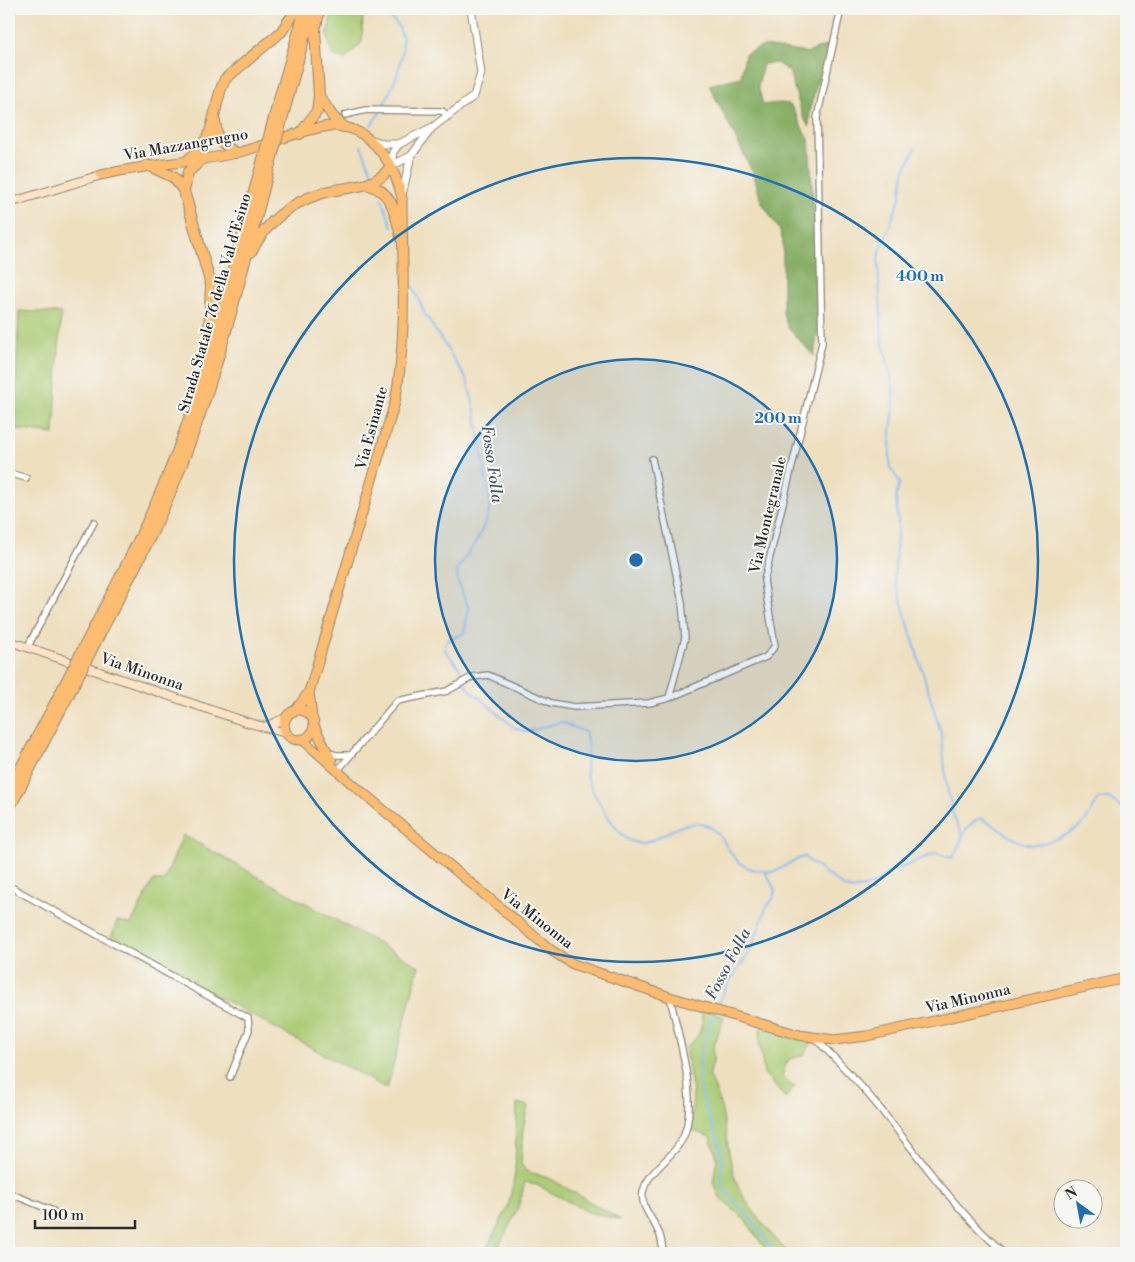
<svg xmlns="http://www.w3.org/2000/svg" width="1135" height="1262" viewBox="0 0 1135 1262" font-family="'Libre Bodoni',serif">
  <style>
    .green { fill: #aacb74; stroke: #6a7b50 }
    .forest { fill: #87af66; stroke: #596d48 }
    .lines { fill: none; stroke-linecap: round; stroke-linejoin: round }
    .stream { stroke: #83bbf3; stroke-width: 2 }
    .minor-casing { stroke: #8c8575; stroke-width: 8 }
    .tertiary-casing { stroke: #8c8575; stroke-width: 9 }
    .secondary-casing { stroke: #8c8575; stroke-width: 10 }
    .primary-casing { stroke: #8c8575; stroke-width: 11 }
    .trunk-casing { stroke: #8c8575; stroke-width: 12 }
    .minor { stroke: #fff; stroke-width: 5.5 }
    .tertiary { stroke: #fff; stroke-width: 7 }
    .secondary { stroke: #fee4c5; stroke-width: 8 }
    .primary { stroke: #fdbc6f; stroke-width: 9 }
    .trunk { stroke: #fdbc6f; stroke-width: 10 }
    .trunk-bridge-casing { stroke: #8c8575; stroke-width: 12; stroke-linecap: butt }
    .trunk-bridge { stroke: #fdbc6f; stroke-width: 10 }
    .ring { fill: none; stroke: #1f6fb2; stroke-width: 2.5 }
    .labels { text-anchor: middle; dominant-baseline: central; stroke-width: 4; stroke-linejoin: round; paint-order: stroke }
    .street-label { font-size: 15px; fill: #2b2b2b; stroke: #f6f6f2 }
    .water-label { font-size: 16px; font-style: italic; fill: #455667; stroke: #f6f6f2 }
    .centre { fill: #1f6fb2; stroke: #f6f6f2; stroke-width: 2.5 }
    .ring-label { font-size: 15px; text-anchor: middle; font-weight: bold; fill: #1f6fb2; stroke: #f6f6f2; stroke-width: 4; stroke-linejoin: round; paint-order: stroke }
  </style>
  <rect width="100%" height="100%" fill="#f6f6f2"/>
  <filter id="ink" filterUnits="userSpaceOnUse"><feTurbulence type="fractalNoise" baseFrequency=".02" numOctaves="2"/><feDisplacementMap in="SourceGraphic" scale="10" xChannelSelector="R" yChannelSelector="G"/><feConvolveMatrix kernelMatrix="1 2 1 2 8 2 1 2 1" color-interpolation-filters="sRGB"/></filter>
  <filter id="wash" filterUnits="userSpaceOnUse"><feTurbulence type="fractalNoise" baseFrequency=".0096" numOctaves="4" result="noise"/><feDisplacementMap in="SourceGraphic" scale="20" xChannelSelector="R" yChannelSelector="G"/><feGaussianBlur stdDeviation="1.12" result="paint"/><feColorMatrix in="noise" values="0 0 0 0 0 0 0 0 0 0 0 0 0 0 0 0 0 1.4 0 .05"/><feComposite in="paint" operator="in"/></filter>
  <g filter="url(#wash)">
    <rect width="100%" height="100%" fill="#eedfbf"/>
    <path class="green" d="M333,9h30l-1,33 -16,17 -14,-4 -5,-20z
      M19,311l42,2 -7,121 -40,-5z
      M183,835l236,131 -32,123 -276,-151 6,-17 14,3 22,-43h11z
      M702,1009l22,8 -11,31v14l-4,14c19,34 15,70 27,105 8,22 36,54 52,72h-20l-22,-32 -25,-22 -8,-17 4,-24 -7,-21 -19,-7 2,-38 -8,-44c16,-13 17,-17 17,-39z
      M761,1027l51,15 -8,13 -16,5 -6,15 7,9 6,3 -10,11 -21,-25 -5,-33z
      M517,1103l11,3 -5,23 -2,35 5,7 25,8 70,41 -33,-8 -51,-27 -12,-3 -8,29 -22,42h-11l24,-46 7,-33z"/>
    <path class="forest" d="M828,45l-18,63 -1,19 -6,-10 -14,-46 -12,-8 -14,1 -5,22 5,19c7,-1 18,-3 25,-1 7,2 13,27 21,34l11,176 -6,42 -26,-28 -5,-15v-72l-4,-12 -18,-28 -7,-26 -45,-90 32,-8 4,-23 19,-8 43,7z"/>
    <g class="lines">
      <path class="stream" d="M380,9c8,7 18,13 21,23 7,22 -9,57 -19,76
        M371,125l9,-13
        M361,146l11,27
        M915,148l-11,24 -4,26 -22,59 4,82 11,46 1,20 -4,36v27l10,14 -4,14 2,30 -4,51 47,156 6,54 7,31 8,17
        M382,199l10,28
        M413,287l12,27 42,66 8,30 15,93 -3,16 -11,23 -19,28 1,13 11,26 -5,24 -17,8 -3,8 15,18 9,21 47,40 12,4 34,-10 24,10c6,15 -1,29 2,45 4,14 29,56 42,63 8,5 18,3 26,-1 15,-7 32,-20 50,-14 24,7 20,43 57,46 3,0 8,1 11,1 11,-3 18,-13 31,-15l40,30 8,3 23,-6 11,-10 50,-21 16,5c12,-17 7,-28 28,-40 16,6 29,22 47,26 14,3 43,-9 54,-19 8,-6 12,-17 17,-26l11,-1 17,12
        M717,1008l11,-25 23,-33 15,-42 7,-9 2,-9 -10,-19
        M715,1012c-11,25 -21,55 -13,82 5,20 15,39 19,59 3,13 -4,23 4,37 6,9 16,17 23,26 10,12 18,25 27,37"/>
    </g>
  </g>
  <g filter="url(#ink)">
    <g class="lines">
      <defs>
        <path id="minor" d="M345,115l21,-5 76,1 7,5
          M652,459l30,143 3,36 -16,60
          M9,473l17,5
          M27,648l67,-126
          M328,752l8,3h14
          M338,770l59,-69 50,-10 25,-14 16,-2 63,28 23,4 75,-4 20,-5 97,-41 9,-11 -11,-65 58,-238 -5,-225 24,-109
          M9,886l239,132 1,12 -19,47
          M815,1038c19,20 39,39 57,61 43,51 79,107 129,151
          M9,1193l44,18
          M663,1253c-1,-7 -1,-16 -5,-22 -5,-12 -18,-25 -15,-39 4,-19 27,-33 37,-49 22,-34 -2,-107 -10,-146"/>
        <path id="tertiary" d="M370,139l13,5h16
          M411,156l-20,10 2,-14 6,-8 34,-17 41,-31 7,-23 -10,-64
          M402,195l9,-39 21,-28"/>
        <path id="secondary" d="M9,203l92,-28
          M9,641l237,81 40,11
          M267,726l19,-8"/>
        <path id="primary" d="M101,175c45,-11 91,-12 135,-22 29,-7 58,-21 87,-26 44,-8 71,35 79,71 0,68 6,136 -7,204l-86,290 -14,19
          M309,692l3,26
          M284 725a15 15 0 1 1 30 0a15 15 0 1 1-30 0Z
          M314,726l18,35
          M302,739l48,43 202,169 21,13 20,7 77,26 129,38 35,5 33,-4 259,-58"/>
        <path id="trunk" d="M319,96l14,21 11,10
          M276,110l29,-101
          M284,112l28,-103
          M215,122l3,17 17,14
          M300,134l17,-23 2,-15 -4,-66 5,-21
          M189,159c31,-24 21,-49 36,-80l56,-47 16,-23
          M147,165l26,12 11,14 27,94 -2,46
          M369,185c25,7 27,33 33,55
          M184,191l4,-19 16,-15
          M251,252c14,-28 38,-48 68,-58 26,-9 56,-3 72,-28
          M85,645c28,-54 57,-108 80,-163 43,-102 67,-213 97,-319
          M92,649c28,-54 58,-107 81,-163 43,-104 69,-213 97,-322
          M9,790l55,-104
          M9,809l63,-121"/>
      </defs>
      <use href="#minor" class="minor-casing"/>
      <use href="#tertiary" class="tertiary-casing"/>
      <use href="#secondary" class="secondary-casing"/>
      <use href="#primary" class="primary-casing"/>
      <use href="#trunk" class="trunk-casing"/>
      <use href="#minor" class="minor"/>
      <use href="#tertiary" class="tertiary"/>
      <use href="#secondary" class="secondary"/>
      <use href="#primary" class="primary"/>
      <use href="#trunk" class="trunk"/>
      <defs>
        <path id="trunk-bridge" d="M262,163l14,-53
          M270,164l14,-52
          M64,686l21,-41
          M72,688l20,-39"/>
      </defs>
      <use href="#trunk-bridge" class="trunk-bridge-casing"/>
      <use href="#trunk-bridge" class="trunk-bridge"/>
    </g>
  </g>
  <circle cx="636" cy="560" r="201" fill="#1f6fb2" fill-opacity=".12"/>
  <g class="ring">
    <circle cx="636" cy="560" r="201"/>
    <circle cx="636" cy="560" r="402"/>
  </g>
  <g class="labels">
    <g class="street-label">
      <text transform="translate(186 145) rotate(-10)">Via Mazzangrugno</text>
      <text transform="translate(215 303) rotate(-74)">Strada Statale 76 della Val d'Esino</text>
      <text transform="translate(372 428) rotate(-75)">Via Esinante</text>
      <text transform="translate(768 515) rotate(-77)">Via Montegranale</text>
      <text transform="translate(142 672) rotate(19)">Via Minonna</text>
      <text transform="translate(537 919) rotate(38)">Via Minonna</text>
      <text transform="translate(968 999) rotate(-13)">Via Minonna</text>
    </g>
    <g class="water-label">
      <text transform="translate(492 464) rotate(82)">Fosso Folla</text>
      <text transform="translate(728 964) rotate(-62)">Fosso Folla</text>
    </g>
  </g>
  <circle cx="636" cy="560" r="8" class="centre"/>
  <g class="ring-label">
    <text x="920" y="281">400 m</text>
    <text x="778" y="423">200 m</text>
  </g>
  <rect width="1135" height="1262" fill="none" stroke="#f6f6f2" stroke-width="30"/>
  <g transform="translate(1078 1204) rotate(328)"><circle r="24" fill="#f6f6f2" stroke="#a5a5a2"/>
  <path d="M0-4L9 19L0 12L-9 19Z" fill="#1f6fb2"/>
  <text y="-8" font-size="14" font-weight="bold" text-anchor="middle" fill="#2b2b2b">N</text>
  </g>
  <path d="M35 1220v8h100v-8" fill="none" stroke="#2b2b2b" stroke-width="2.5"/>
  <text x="42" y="1220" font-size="15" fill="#2b2b2b" stroke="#f6f6f2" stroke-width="4" paint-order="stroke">100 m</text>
</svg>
